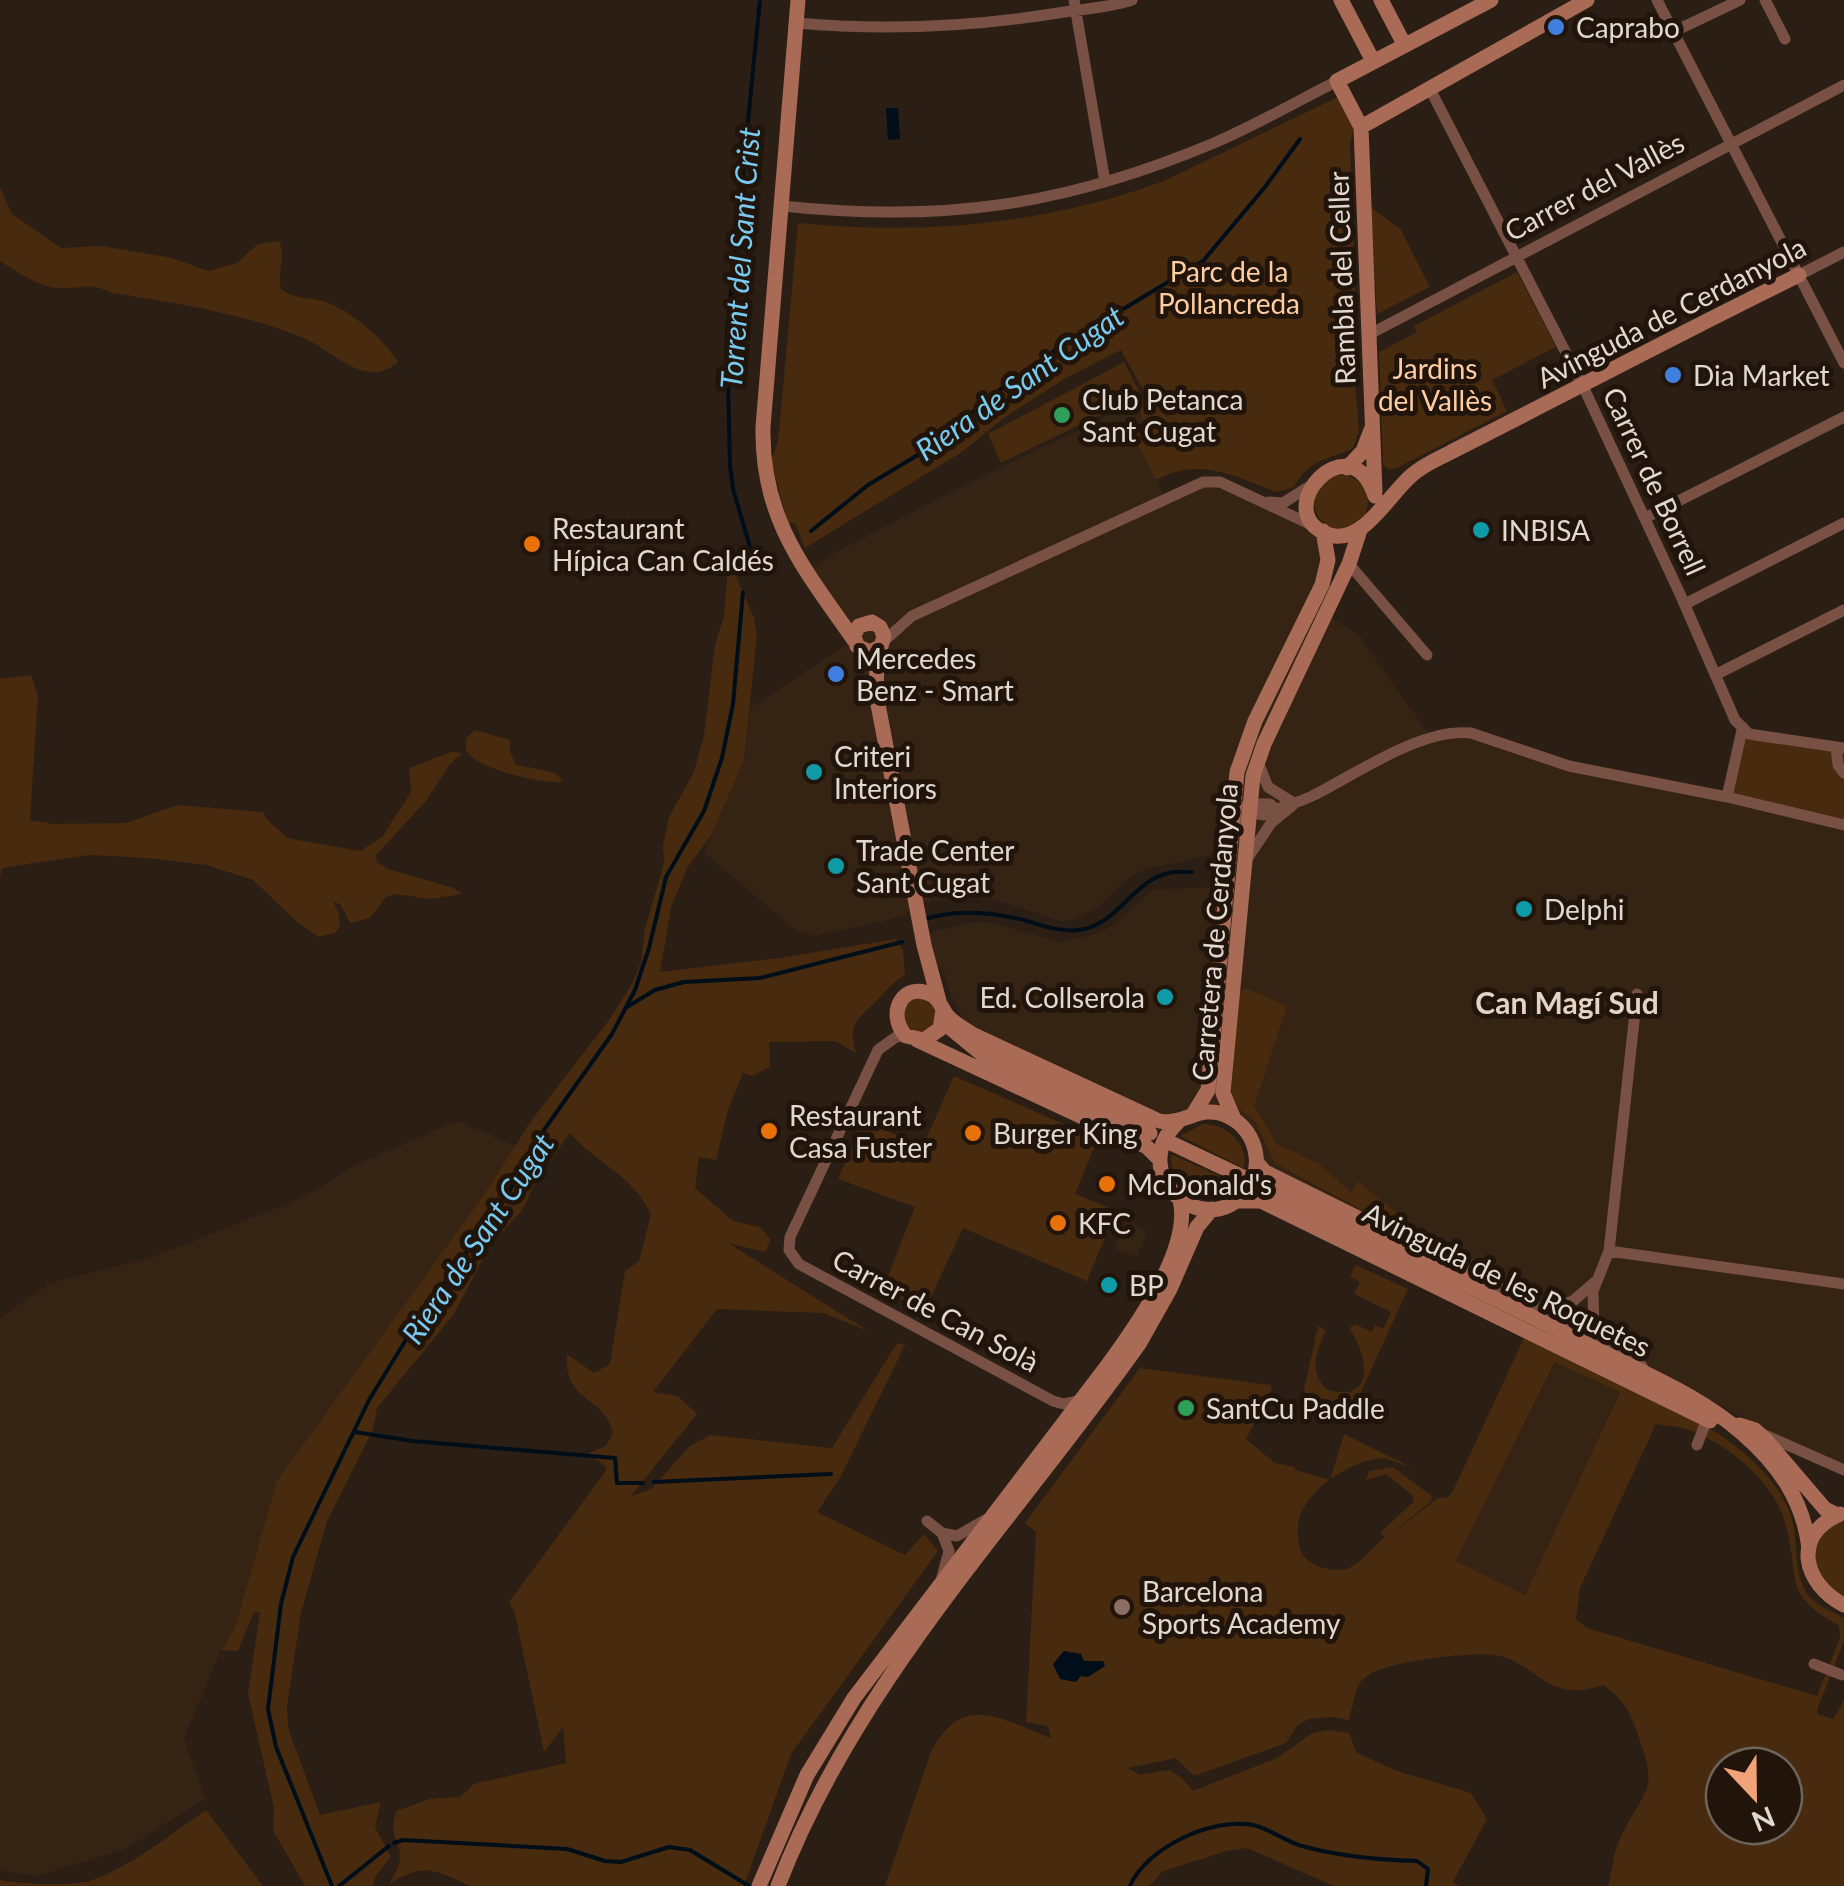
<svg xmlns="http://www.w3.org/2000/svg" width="1844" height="1886" viewBox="0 0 1844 1886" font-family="Lato,sans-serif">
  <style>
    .built { fill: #352314 }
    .green { fill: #482a0e; fill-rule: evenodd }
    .water { fill: #000e19 }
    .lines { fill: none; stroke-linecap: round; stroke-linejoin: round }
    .stream { stroke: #000e19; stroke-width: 4 }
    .street { stroke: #785144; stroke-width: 11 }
    .secondary { stroke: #a96b56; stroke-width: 15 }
    .shop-dot { fill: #3f7fe0; stroke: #21150b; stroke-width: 4 }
    .leisure-dot { fill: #2e9e5b; stroke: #21150b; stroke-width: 4 }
    .culture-dot { fill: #0f9aa8; stroke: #21150b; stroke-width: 4 }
    .food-dot { fill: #e8710a; stroke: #21150b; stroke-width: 4 }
    .education-dot { fill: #8d6e63; stroke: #21150b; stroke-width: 4 }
    .labels { text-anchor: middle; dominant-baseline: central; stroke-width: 10; stroke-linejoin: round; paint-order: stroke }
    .poi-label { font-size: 28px; fill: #e1d8d1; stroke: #21150b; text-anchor: start }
    .street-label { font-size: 28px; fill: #e1d8d1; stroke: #21150b }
    .park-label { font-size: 28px; fill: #fecda4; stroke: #21150b }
    .water-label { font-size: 30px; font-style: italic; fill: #79caf1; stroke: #21150b }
    .neighbourhood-label { font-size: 30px; font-weight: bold; fill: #e5d3c5; stroke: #21150b }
  </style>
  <rect width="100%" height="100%" fill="#2b1e14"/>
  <path class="built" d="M1136,402l9,23 -14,9 34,62 55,-14 98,46 8,17 -13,64 38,20 9,8 71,100 25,-6 77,25 311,69v645l-89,-40 -14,-14 -476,-244 -9,-21 -29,-36 -49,7 -121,-49 -93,-52 -14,-28 -6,-21 -18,-17 -3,-18 17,-7 35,-8 18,1 67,19 32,-7 22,-10 33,-31 12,-5 57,-2 2,-33 -72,15 -15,7 -35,33 -22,11 -11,2 -68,-23 -42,-2 -36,7 -13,12 -89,20 -18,-5 -93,-78 40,-93 6,-52 104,-68 -49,-67 33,-22 123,-64z
    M461,1122l54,24 -35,54 -203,282 -42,146 -14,22 -37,88 21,61 -78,49 -89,28 -38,-5v-553l50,-35 97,-24 140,-55 33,-16 31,-21 98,-43z
    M1126,1220l22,11 -11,26 -23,-9z
    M1556,1362l64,29 -95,204 -69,-33z"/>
  <path class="green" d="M1338,97l16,30 -4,17 7,208 -4,5 6,74 -6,17c-26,13 -42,9 -59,39l-17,5c-44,-16 -75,-36 -121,-12l-25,-47 14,-8 -9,-23 10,-7 -25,-45 -57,29 -60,39 -42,34 -157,96 -10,-25h-7l-17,-62 7,-19 20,-219c127,12 245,2 366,-42z
    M0,187l12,27 49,34 41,-2 70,12 36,13 29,-8 21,-19 21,-3c7,15 -2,31 2,48 13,10 29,8 45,13 25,9 58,37 72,60 -14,12 -26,13 -43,6 -19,-8 -34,-23 -54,-31 -58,-24 -127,-34 -189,-44 -24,-12 -30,-3 -54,-5 -20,-1 -42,-17 -58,-27z
    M1371,207l30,23 29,57 -53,27z
    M1517,272l39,75 -64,33 15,31 -110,57 -9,1 -5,-5 -4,-112 38,-20 -3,-6z
    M1124,362l17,33 -140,68 -13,-29z
    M1314 502a27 27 0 1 1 54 0a27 27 0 1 1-54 0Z
    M725,550l29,68 3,17 -13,125 -32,74 -25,34 -16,39 -11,65 120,-14 116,-19 7,12 2,24c-12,7 -16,13 -25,22 -19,22 -34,22 -24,56l-21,-12 -66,1 1,25 -18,9 -9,-3 -15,37 -12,50 -17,-3 -4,31 38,33 27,6 11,13 -6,12 -37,-9 142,89 -47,-19 -106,-4 -64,83 25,4 19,18 -66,82 20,-7 39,-43 20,-11 122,13 65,-105 8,2 -65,133 -23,34 88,43 19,-21 14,17 -147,203 -47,132h-274c-35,-16 -45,-24 -81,-2 26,-40 -4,-38 7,-73l34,-12 30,-2 14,-13 92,-21 -3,-36 -19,25 -29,-138 -6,-12 97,-131v-4l-17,-14 17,-7 7,-13c-9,-39 -49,-28 -46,-79l27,19 16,-9 15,-93 14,-10 12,-46c-16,-39 -56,-52 -81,-82l-31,43 -17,34 -33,37 -35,67 -77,94 -4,22 -46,91 -26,92 -14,93 1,22 32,87 61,-13 -6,25 16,30 -16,20 -2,9h-68l-32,-56 1,-22 -26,-114 12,-82h-6l-16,39 -17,-1 14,-22 42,-147 203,-281 54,-83 75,-97 23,-36 9,-22 4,-33 19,-66 -1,-18 6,-28 25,-45 10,-37 11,-90 9,-29 3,-37z
    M31,675l7,21 -8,124 23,4 73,-1 51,-18 86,7c5,12 16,16 24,26l73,13 22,-14 29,-45 -2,-24 42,-16 11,1 -12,11 -24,37 -50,54 1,7 11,7 66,19 8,6 -31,5 -36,-5 -9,3 -16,21 -20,5 -9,-18 -8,-4 6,13 1,13 -5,6 -17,4 -23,-17 -42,-40 -47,-15 -59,-7 -58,-3 -87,13 -2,10v-199z
    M475,730l35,10v12l6,13 40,8 7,9c-21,2 -82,-12 -95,-29 -4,-5 -2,-10 -1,-16z
    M1742,730l102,18v77l-117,-28z
    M1246,988l41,18 -33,100 23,38 42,20 33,29 5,-12 62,50 121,61 -9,3 -93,-44 -163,-88 -20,-42 -17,-13 -7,-14 8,-102z
    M903 1015a17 17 0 1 1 34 0a17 17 0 1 1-34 0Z
    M954,1076l137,60 4,9 -20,49 41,17 -29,70 -124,-53 -39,84 -41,-23 32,-82 -77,-28 26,-58 59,25z
    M1203,1124c23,0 46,19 41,44l-64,-32z
    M1171,1154l64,29c-25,32 -66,7 -64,-29z
    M1356,1265l52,24 -58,127 -43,-18 -3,-8 14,-64 8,4c-10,21 -18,43 2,60 50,13 39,-37 21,-62l6,-4 17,8 3,-7 8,4 8,-17 -37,-18 6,-12 -10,-6z
    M1525,1336l191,96c29,19 61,47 74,81 10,25 1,62 20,84 8,9 23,15 34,21v23l-27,69 1,4 15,5 11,-19v186h-236c4,-14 5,-32 11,-45 27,-58 42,-46 16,-114 -7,-19 -15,-31 -32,-42 -58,20 -65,-23 -108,-30 -25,-3 -123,6 -135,28 -6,10 -8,26 -11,37l-17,-3 -23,2 -11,6 -12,18 -92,33 -18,-18 -48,10 12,7 29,-5 12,7 12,14 84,-33 35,-25 17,-3 20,3 8,20 40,18 74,22 16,26 -34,63 7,4h-126l-87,-38 -20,3 -64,20 -13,15h-265l46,-134c32,-62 71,-32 120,-14l-3,-12 -22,-4 10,-190 -11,-9 115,-155 130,17 2,4 -26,50 29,24 20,4v3l35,10 14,-46 69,34c-11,-3 -26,-12 -38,-9 -34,7 -82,39 -77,77 1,16 6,24 20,30 8,3 23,6 31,2 12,-6 25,-22 36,-31l-5,-4 33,-31v-6l-27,-22 -20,6 3,-9 24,-4 39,29 -1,5 -43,36 50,-39h8l6,-5zM1555,1362l65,30 -95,203 -69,-34zM1656,1424c13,2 27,3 38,8 42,17 83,54 93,98 13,54 -4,63 52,96l1,12 -23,58 -230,-68 -11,-9 4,-31zM1724,1766h60v60h-60z
    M1844,1519v78c-39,-19 -39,-60 0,-78z
    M206,1810l57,76h-263v-6c26,4 59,6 86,2 44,-14 82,-46 120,-72z"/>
  <path class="water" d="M886,108h12l2,31 -12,1z
    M1064,1651l17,3 3,7h19l2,5 -17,11 -7,-1 -5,6 -16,-3 -7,-15z"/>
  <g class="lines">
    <path class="stream" d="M811,531l57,-46 63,-38 71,-59 58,-41 143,-86 62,-74 35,-48
      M750,565l3,-7 11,-5
      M747,573l3,-26 -17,-58 -3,-24 -3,-132 33,-333
      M928,918c33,-9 66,-6 99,3 16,5 34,11 52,9 39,-5 54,-50 90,-57 7,-2 16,-1 23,-1
      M627,1007l28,-17 29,-8 76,-4 142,-36
      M355,1432l58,9 202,17 2,25h26
      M654,1482l177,-8
      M394,1843l9,-3 164,9 38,12 16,1 48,-15 21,3 59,36
      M332,1886l-56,-139 -8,-38 13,-105 12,-47 76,-157 46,-75 91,-128 33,-60 73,-103 23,-44 14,-42 17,-71 38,-66 18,-53 11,-54 10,-112
      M339,1886l50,-40
      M1130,1886c16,-38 82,-69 123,-61 17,4 32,16 49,21 36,10 78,14 115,15l11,8 -2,17"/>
    <path class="street" d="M1074,0l31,182
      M1657,0l187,363
      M1765,0l20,39
      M796,23c91,8 179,4 268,-11 23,-3 47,-5 68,-12
      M1673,32l67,-32
      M1430,89l152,295 98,210 55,126 14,14 95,14
      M782,206c161,17 282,0 432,-63 42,-18 82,-41 123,-62
      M1799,275l45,-23
      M1368,335l476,-250
      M1269,502l14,1 27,-17
      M1645,518l199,-101
      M1349,564l78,91
      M1685,604l159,-81
      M883,642l29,-26 291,-134h17l94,44
      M1715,675l129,-65
      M1836,747l2,18 6,8
      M1258,762l10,25 24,15
      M1727,797l15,-67
      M1245,806l7,7 12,2c16,-9 33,-11 50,-20 44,-22 107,-67 157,-62l98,33 158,31 117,28
      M1236,831l4,-14 13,-13h17l4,4
      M1247,859l24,-36 22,-18
      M906,1036l-10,1 -18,13 -88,187 -1,13 10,14 254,137 11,3 14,-3
      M1609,1251l235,33
      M1487,1282l117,57 38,27
      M1548,1310l25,-9 22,-19
      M1604,1339l-10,-10 -1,-38 16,-40 28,-257
      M1765,1435l79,35
      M1697,1445l10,-26
      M927,1521l15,12 15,3 28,-16
      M942,1577l7,-26 -7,-18
      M1814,1664l28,11"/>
    <path class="secondary" d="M798,0l-35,427c-2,92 42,143 91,213
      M1341,0l32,61
      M1381,0l23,44
      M1361,127l226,-127
      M1347,468l16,-17 8,-21
      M1375,492l-14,-365 -24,-46 154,-81
      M1375,496c-25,-77 -110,18 -45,39 33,10 59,-41 82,-60 11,-10 26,-16 39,-23 117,-59 231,-120 348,-177
      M880,647l-10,5 -13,-6 -3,-11 5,-9 13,-4 8,5 4,9 -7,24 -1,34 48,251 15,56
      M943,1010l-3,19 -16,11 -18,-4c-21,-23 -2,-56 26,-41 8,5 9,12 14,19 7,9 17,14 26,20l187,87c24,5 41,-17 66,-6 18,7 29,23 31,41 2,13 -3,25 -11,36 -41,51 -121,-19 -67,-70
      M949,1027l34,28 167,78
      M917,1040l230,107 13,13
      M1194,1113l14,-23 29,-318 18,-51 67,-136 6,-25 -5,-29
      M1234,1119l-11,-26 30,-317 11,-32 85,-180 11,-34
      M1173,1144l70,33
      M1257,1163l8,9 222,110
      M1265,1188c110,54 222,105 331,161 49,25 104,47 146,84 37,32 61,67 67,115
      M1235,1201h26l449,220
      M1739,1425l16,5 11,10 59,69 12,6
      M1840,1514c-49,21 -37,70 4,91
      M759,1886l48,-111 47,-77 253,-332c28,-38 85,-118 73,-166
      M778,1886c79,-206 235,-364 361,-542l31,-55 27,-62 15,-18"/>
  </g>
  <g class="shop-dot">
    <circle cx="1556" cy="27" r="10"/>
    <circle cx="1673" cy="375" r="10"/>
    <circle cx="836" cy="674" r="10"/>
  </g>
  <g class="leisure-dot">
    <circle cx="1062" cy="415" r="10"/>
    <circle cx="1186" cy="1408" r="10"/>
  </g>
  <g class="culture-dot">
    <circle cx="1481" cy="530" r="10"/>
    <circle cx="814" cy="772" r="10"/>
    <circle cx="836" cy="866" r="10"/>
    <circle cx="1524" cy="909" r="10"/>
    <circle cx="1165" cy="997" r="10"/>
    <circle cx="1109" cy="1285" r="10"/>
  </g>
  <g class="food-dot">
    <circle cx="532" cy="544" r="10"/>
    <circle cx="769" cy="1131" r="10"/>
    <circle cx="973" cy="1133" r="10"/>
    <circle cx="1107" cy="1184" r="10"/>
    <circle cx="1058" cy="1223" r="10"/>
  </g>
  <circle class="education-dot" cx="1122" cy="1607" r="10"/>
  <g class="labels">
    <g class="poi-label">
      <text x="1576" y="27">Caprabo</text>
      <text x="1693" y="375">Dia Market</text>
      <text x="1082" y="399">Club Petanca<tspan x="1082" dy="32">Sant Cugat</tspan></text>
      <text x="552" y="528">Restaurant<tspan x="552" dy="32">Hípica Can Caldés</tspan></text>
      <text x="1501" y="530">INBISA</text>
      <text x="856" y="658">Mercedes<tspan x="856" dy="32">Benz - Smart</tspan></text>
      <text x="834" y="756">Criteri<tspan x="834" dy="32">Interiors</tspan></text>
      <text x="856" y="850">Trade Center<tspan x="856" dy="32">Sant Cugat</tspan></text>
      <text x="1544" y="909">Delphi</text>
      <text x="1145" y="997" text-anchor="end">Ed. Collserola</text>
      <text x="789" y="1115">Restaurant<tspan x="789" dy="32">Casa Fuster</tspan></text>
      <text x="993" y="1133">Burger King</text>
      <text x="1127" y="1184">McDonald's</text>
      <text x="1078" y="1223">KFC</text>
      <text x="1129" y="1285">BP</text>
      <text x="1206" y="1408">SantCu Paddle</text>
      <text x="1142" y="1591">Barcelona<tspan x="1142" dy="32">Sports Academy</tspan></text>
    </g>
    <g class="street-label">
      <text transform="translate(1594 186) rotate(-28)">Carrer del Vallès</text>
      <text transform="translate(1341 278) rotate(-92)">Rambla del Celler</text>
      <text transform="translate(1671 312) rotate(-27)">Avinguda de Cerdanyola</text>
      <text transform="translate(1655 481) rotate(65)">Carrer de Borrell</text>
      <text transform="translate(1214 932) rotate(-85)">Carretera de Cerdanyola</text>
      <text transform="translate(1507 1279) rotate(26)">Avinguda de les Roquetes</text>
      <text transform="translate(936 1310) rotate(28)">Carrer de Can Solà</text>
    </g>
    <g class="park-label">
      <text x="1229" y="271">Parc de la<tspan x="1229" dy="32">Pollancreda</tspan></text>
      <text x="1435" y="368">Jardins<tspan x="1435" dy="32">del Vallès</tspan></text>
    </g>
    <g class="water-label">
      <text transform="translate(739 258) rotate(-86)">Torrent del Sant Crist</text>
      <text transform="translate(1019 382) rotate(-35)">Riera de Sant Cugat</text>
      <text transform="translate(477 1238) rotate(-56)">Riera de Sant Cugat</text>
    </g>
    <g class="neighbourhood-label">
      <text x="1567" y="1002">Can Magí Sud</text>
    </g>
  </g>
  <g transform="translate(1754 1796) rotate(158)"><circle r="48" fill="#21150b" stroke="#6e635a" stroke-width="2.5"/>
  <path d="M0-8L18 38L0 25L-18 38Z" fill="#f0a279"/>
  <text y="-15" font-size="28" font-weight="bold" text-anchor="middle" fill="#e1d8d1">N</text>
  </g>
</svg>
